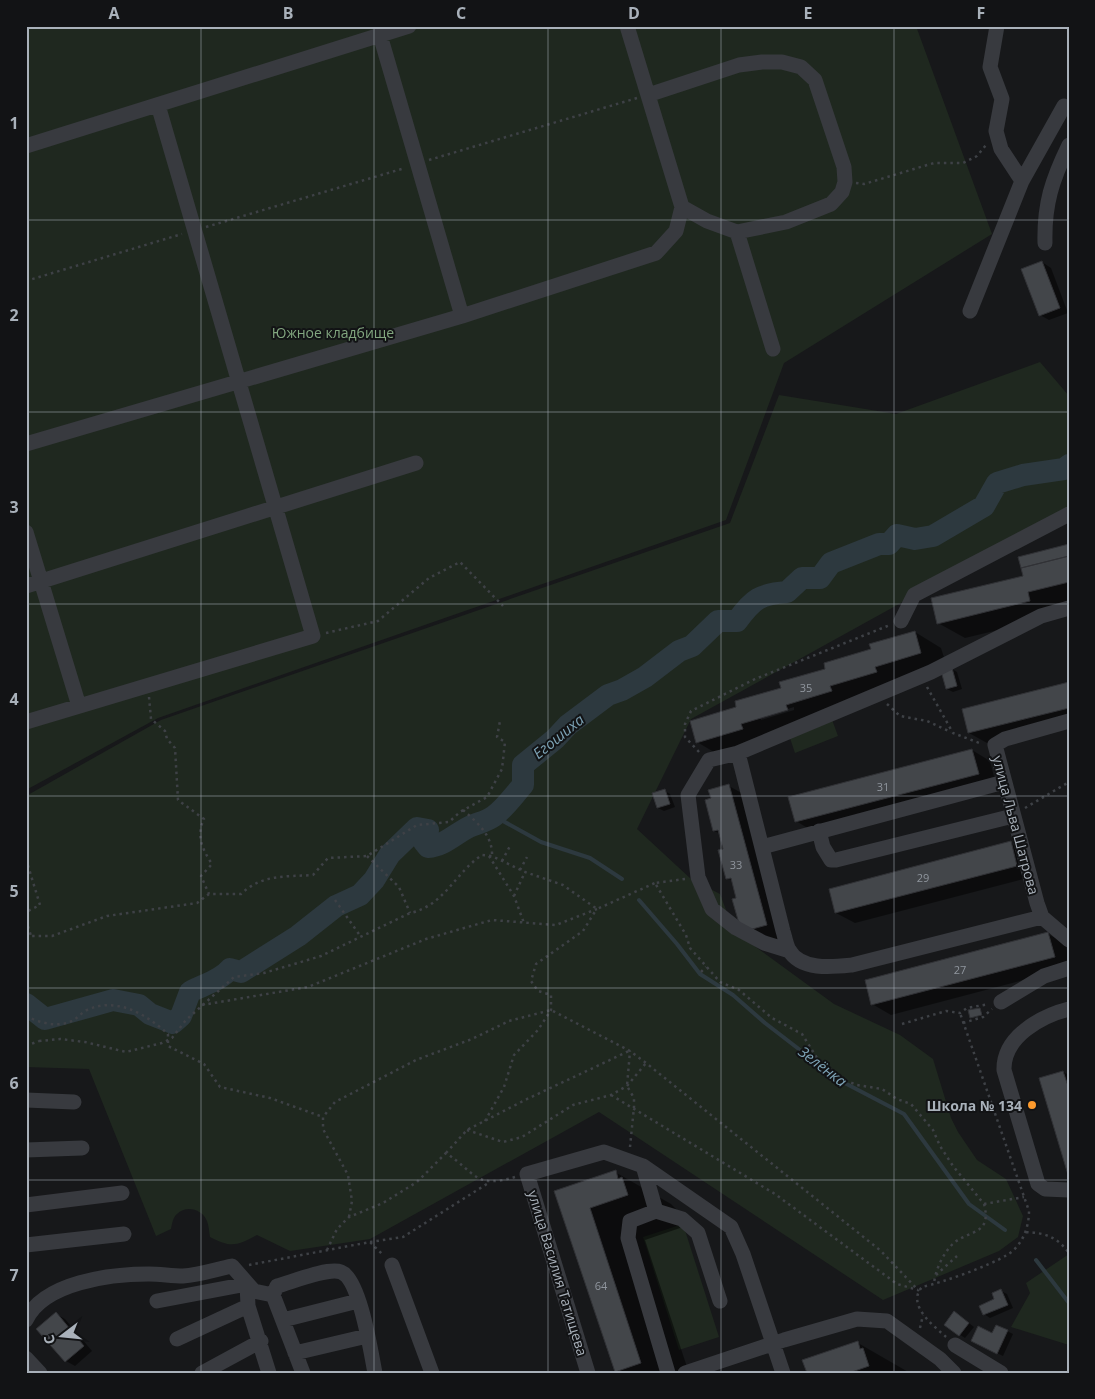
<svg xmlns="http://www.w3.org/2000/svg" width="1095" height="1399" viewBox="0 0 1095 1399" font-family="'Open Sans',sans-serif">
  <style>
    .green { fill: #1f281f }
    .shadow { fill: #0007; fill-rule: evenodd }
    .lines { fill: none; stroke-linecap: round; stroke-linejoin: round }
    .stream { stroke: #2d393f; stroke-width: 4 }
    .river { stroke: #2d393f; stroke-width: 22 }
    .building { fill: #43464a; stroke: #313236 }
    .path { stroke: #3e4146; stroke-width: 2.5; stroke-dasharray: 2.5 4; stroke-linecap: butt }
    .minor { stroke: #383a3f; stroke-width: 15 }
    .path-bridge { stroke: #3e4146; stroke-width: 2.5; stroke-dasharray: 2.5 4; stroke-linecap: butt }
    .grid { fill: none; stroke: #a9b1ba; stroke-width: 1; stroke-opacity: 0.55 }
    .poi-dot { fill: #fc9a2d; stroke: #121315; stroke-width: 2 }
    .labels { text-anchor: middle; dominant-baseline: central; stroke-width: 4; stroke-linejoin: round; paint-order: stroke }
    .number-label { font-size: 11px; fill: #90969e }
    .park-label { font-size: 14px; fill: #82a67f; stroke: #121315 }
    .street-label { font-size: 14px; fill: #a9b1ba; stroke: #121315 }
    .poi-label { font-size: 14px; font-weight: bold; fill: #a9b1ba; stroke: #121315; text-anchor: end }
    .water-label { font-size: 15px; font-style: italic; fill: #7ea4b7; stroke: #121315 }
    .neatline { fill: none; stroke: #a9b1ba; stroke-width: 2 }
    .grid-label { font-size: 16px; text-anchor: middle; font-weight: bold; fill: #a9b1ba }
  </style>
  <rect width="100%" height="100%" fill="#17181a"/>
  <path class="green" d="M26,26h890l76,208 -208,129 -58,157 -568,198 -132,72z
    M1040,362l29,34v114l-378,209 -54,110 54,50 29,15 14,37 100,73 66,31 33,24 18,59 7,14 19,28 29,19 17,37 -5,21 -19,14 -116,49 -284,-188 -229,127 -80,12 -33,-16c-20,11 -26,13 -47,2 -1,-5 -1,-11 -3,-16 -5,-12 -21,-16 -30,-7 -4,3 -5,10 -6,15l-15,7 -67,-167 -63,-2v-271l135,-76 569,-197 49,-128 117,19z
    M831,717l7,19 -43,17 -6,-18z
    M683,1224l36,113 -40,13 -36,-113z
    M1069,1254v91l-58,-18 19,-34 -4,-10z"/>
  <path class="shadow" d="M1042,262l9,6 17,45 -19,7 -9,-5z
    M1069,546v57l-13,13 -91,22 -27,-15 86,-47z
    M915,632l26,16 7,22 4,-1 5,3 5,17 -9,3 -6,-3 -5,-19 -218,88 -27,-16 41,-34zM794,707v3l-33,10v-3z
    M1069,683v39l-82,21 -18,-10z
    M972,750l18,11 6,23 -182,48 -18,-11z
    M729,786l27,15 37,139 -20,5 -32,-19 -8,-45 -6,-3 -2,-28 -4,-16 -7,-3 -2,-32z
    M665,791l5,3 5,13 -11,4 -6,-3z
    M1011,843l18,10 6,23 -180,47 -19,-10z
    M1048,934l18,10 3,24 -178,47 -19,-11z
    M980,1009l4,7 -13,1z
    M1063,1072l6,3v99z
    M615,1172l56,32 7,7 5,16 -38,13 44,133h-70l-3,-2 -60,-179z
    M1001,1291l6,3 6,14 -23,10 -6,-4z
    M56,1314l9,5 27,32 -17,15 -9,-5 -28,-32z
    M960,1316l14,11 -9,11 -20,-13z
    M1007,1331l6,3 -10,22 -25,-12 15,-9z
    M858,1343l52,30h-102z"/>
  <g class="lines">
    <path class="stream" d="M494,816l47,26 49,16 32,21
      M639,900l38,44 23,30 33,21 32,28 74,57 65,34 65,90 36,26
      M1036,1260l33,43"/>
    <path class="river" d="M26,1004l19,15 68,-19 26,5 11,9 23,9 8,-7 9,-24c14,-8 30,-11 40,-23l11,3 57,-36 38,-30 24,-11 14,-15 16,-26 27,-26 11,2 -4,12 4,5c16,-1 27,-13 41,-20 8,-4 17,-5 25,-11 11,-8 20,-21 29,-31v-20l32,-26 13,-14 40,-30 14,-5 23,-13 34,-26 13,-5 26,-25h19c16,-22 23,-27 50,-29l15,-14h18l11,-15 48,-19h10l8,-9 18,4 18,-3 51,-30 13,-23 26,-8 41,-6 5,-4"/>
  </g>
  <path class="building" d="M1042,261l18,47 -21,8 -18,-47z
    M1069,544v12l-48,12 -3,-11z
    M1069,556v26l-41,10 2,9 -93,23 -6,-26 92,-22 -2,-8z
    M915,631l6,22 -46,14 2,5 -47,14 2,5 -46,14 2,5 -47,14 2,5 -47,14 -6,-22 46,-14 -1,-6 46,-13 -2,-6 46,-13 -1,-6 47,-14 -2,-5z
    M952,668l5,18 -11,3 -5,-18z
    M1069,682v26l-101,25 -6,-24z
    M972,749l7,25 -184,48 -7,-25z
    M729,784l38,141 -22,6 -5,-4 -8,-28 4,-1 -5,-20 -5,1 -8,-29 5,-1 -5,-19 -5,1 -8,-31 6,-2 -3,-8z
    M665,789l5,15 -13,4 -5,-15z
    M1011,841l6,25 -182,47 -6,-24z
    M1048,932l7,25 -184,48 -6,-25z
    M980,1008l2,7 -12,3 -2,-8z
    M1063,1071l6,18v89l-30,-100z
    M616,1170l2,9 4,-2 6,18 -38,13 51,155 -26,9 -61,-181z
    M1001,1289l7,16 -25,10 -4,-9 15,-7 -2,-6z
    M954,1311l15,12 -10,13 -15,-11z
    M56,1312l28,34 -19,16 -29,-33z
    M996,1325l12,5 -11,24 -26,-13 7,-15 14,7z
    M858,1341l2,8 3,-1 6,18 -20,7h-42l-5,-13z"/>
  <g class="lines">
    <path class="path" d="M429,160l208,-62
      M856,183l8,1 70,-21h29l14,-7 9,-11
      M206,227l199,-59
      M26,281l156,-47
      M326,633l52,-12 51,-43 31,-16 43,44
      M927,687l26,46 29,11
      M149,697l2,22 14,12 2,8 8,9 3,52 26,19c-8,16 -2,30 8,45l-11,12 8,18
      M887,704l13,12 27,5 24,11
      M699,752l-14,-15v-13l6,-13 64,-32 135,-54
      M1025,808l44,-26
      M463,810c14,12 30,26 29,46
      M367,856l32,31 11,26
      M489,856l25,40 10,27
      M26,859l14,46 -14,7
      M502,861l8,-15
      M520,870l7,-13
      M685,879l-30,4 31,52 4,13 30,34 19,8 33,28 30,16 15,24 25,21 15,6 25,4 15,10 14,5 22,26 7,16 13,20 31,38c8,30 -13,26 -29,38 -11,9 -20,28 -21,42
      M514,896l11,-24
      M335,900l26,37
      M26,920l5,16
      M26,938l5,-2h21l55,-20 90,-13 12,-9h32c21,-20 44,-17 72,-19l15,-17 39,-2 50,-31 32,-3 11,-10 27,-15 15,-28 3,-27 -8,-5 3,-16
      M701,972l5,-5
      M202,1005l106,-18 118,-48 66,-19 64,5 41,-16
      M26,1016c14,7 35,13 49,3 4,-2 7,-7 12,-9 30,-14 60,5 81,24v12l36,18 16,23 50,11 53,19
      M963,1023l20,-6 9,-8
      M902,1024l44,-13 14,2 7,-5 22,-4
      M26,1046l13,-5
      M611,1095l164,99 122,90 21,6
      M485,1121l19,-34 10,-32 24,-25 13,-20v-15l-13,-4 -7,-10 5,-17 47,-33 13,-21
      M467,1130l36,12 19,-5 51,-32 38,-10 16,-9 19,-23
      M630,1147l4,-40v-9l-7,-12 3,-35
      M446,1153l21,-23 58,-30 104,-49
      M984,1204l40,-7
      M349,1217l3,-16 -4,-26 -25,-46v-12l12,-15 81,-42 56,-21 37,-18 42,-11 79,41 16,12 235,188 38,40
      M1026,1232c20,1 31,5 43,21
      M370,1242l33,-5 87,-55
      M327,1250l10,-21 12,-12 34,-14 34,-21 29,-29c30,20 29,36 69,24
      M249,1265l121,-23 13,13
      M936,1275l21,-19
      M920,1328l3,-13
      M946,1337c-12,-11 -40,-32 -24,-50 22,-5 67,-21 85,-32 15,-9 22,-27 22,-44l-69,-198"/>
    <path class="minor" d="M627,26l55,181
      M997,26l-7,41 12,32 -6,32 5,18 21,32
      M380,35l82,281
      M26,146l383,-120
      M737,232l36,117
      M1045,243c-1,-39 7,-63 24,-98
      M970,311l52,-130 42,-75
      M26,444l436,-128 194,-63 20,-22 6,-24 25,14 30,11 49,-10 45,-18 11,-12 3,-10 -1,-15 -29,-87 -14,-13 -19,-5h-20l-23,3 -91,30
      M26,532l53,174
      M26,586l390,-123
      M901,621l13,-26 155,-81
      M1069,721l-64,18 -10,6 42,158 5,14 27,23
      M26,722l287,-86 -155,-531
      M738,753l-29,7 -21,35 10,82 14,32 24,19 28,15 26,8
      M819,831l4,16 8,13h5l177,-44
      M762,847l242,-65
      M1042,917l-190,48c-19,2 -51,6 -63,-15 -3,-5 -4,-13 -6,-19l-45,-178 193,-81 110,-56 28,-8
      M1001,1002l43,-26 25,-8
      M1069,1009c-28,7 -66,28 -65,61l34,114 7,5 24,1
      M26,1100l48,2
      M26,1150l56,-2
      M26,1205l96,-12
      M656,1211l26,8 16,14 22,68
      M26,1245l98,-11
      M392,1265l40,108
      M273,1295l4,-9c15,-4 51,-19 64,-14 19,7 30,81 34,101
      M157,1301l90,-17 1,22 21,67
      M26,1320c18,-38 85,-46 123,-46 11,0 23,2 34,2 16,-1 34,-7 49,-10l22,25 19,4 30,78
      M283,1320l75,-19
      M177,1339l71,-33
      M955,1345l46,28
      M295,1353l72,-17
      M26,1358l14,15
      M202,1373l59,-32
      M588,1373l-61,-199 77,-22 39,14
      M668,1373l-40,-135 2,-17 26,-10 -13,-45 88,61 12,27 40,119
      M685,1373l99,-33 73,-21 30,2 53,38 14,14"/>
    <path class="path-bridge" d="M39,1041l21,-2 25,3 41,10 36,-9 10,-5 14,-18 48,-43 30,-4 57,-17 89,-43c34,-7 45,-40 72,-58l10,1 33,16 38,13 34,24 58,-26"/>
  </g>
  <path class="grid" d="M201,26v1347M374,26v1347M548,26v1347M721,26v1347M894,26v1347M26,220h1043M26,412h1043M26,604h1043M26,796h1043M26,988h1043M26,1180h1043"/>
  <circle class="poi-dot" cx="1032" cy="1105" r="5"/>
  <g class="labels">
    <g class="number-label">
      <text x="806" y="687">35</text>
      <text x="883" y="786">31</text>
      <text x="736" y="864">33</text>
      <text x="923" y="877">29</text>
      <text x="960" y="969">27</text>
      <text x="601" y="1285">64</text>
    </g>
    <g class="park-label">
      <text x="333" y="332">Южное кладбище</text>
    </g>
    <g class="street-label">
      <text transform="translate(1016 825) rotate(75)">улица Льва Шатрова</text>
      <text transform="translate(558 1273) rotate(73)">улица Василия Татищева</text>
    </g>
    <g class="poi-label">
      <text x="1022" y="1105">Школа № 134</text>
    </g>
    <g class="water-label">
      <text transform="translate(558 736) rotate(-39)">Егошиха</text>
      <text transform="translate(823 1066) rotate(37)">Зелёнка</text>
    </g>
  </g>
  <rect width="1095" height="1399" fill="none" stroke="#121315" stroke-width="55"/>
  <g transform="translate(62 1336) rotate(254)" stroke="#121315" stroke-width="4" paint-order="stroke">
  <path d="M0-4L9 19L0 12L-9 19Z" fill="#a9b1ba"/>
  <text y="-8" font-size="14" font-weight="bold" text-anchor="middle" fill="#a9b1ba">С</text>
  </g>
  <rect x="28" y="28" width="1040" height="1344" class="neatline"/>
  <g class="grid-label">
    <text x="114" y="19">A</text>
    <text x="288" y="19">B</text>
    <text x="461" y="19">C</text>
    <text x="634" y="19">D</text>
    <text x="808" y="19">E</text>
    <text x="981" y="19">F</text>
    <text x="14" y="129">1</text>
    <text x="14" y="321">2</text>
    <text x="14" y="513">3</text>
    <text x="14" y="705">4</text>
    <text x="14" y="897">5</text>
    <text x="14" y="1089">6</text>
    <text x="14" y="1281">7</text>
  </g>
</svg>
